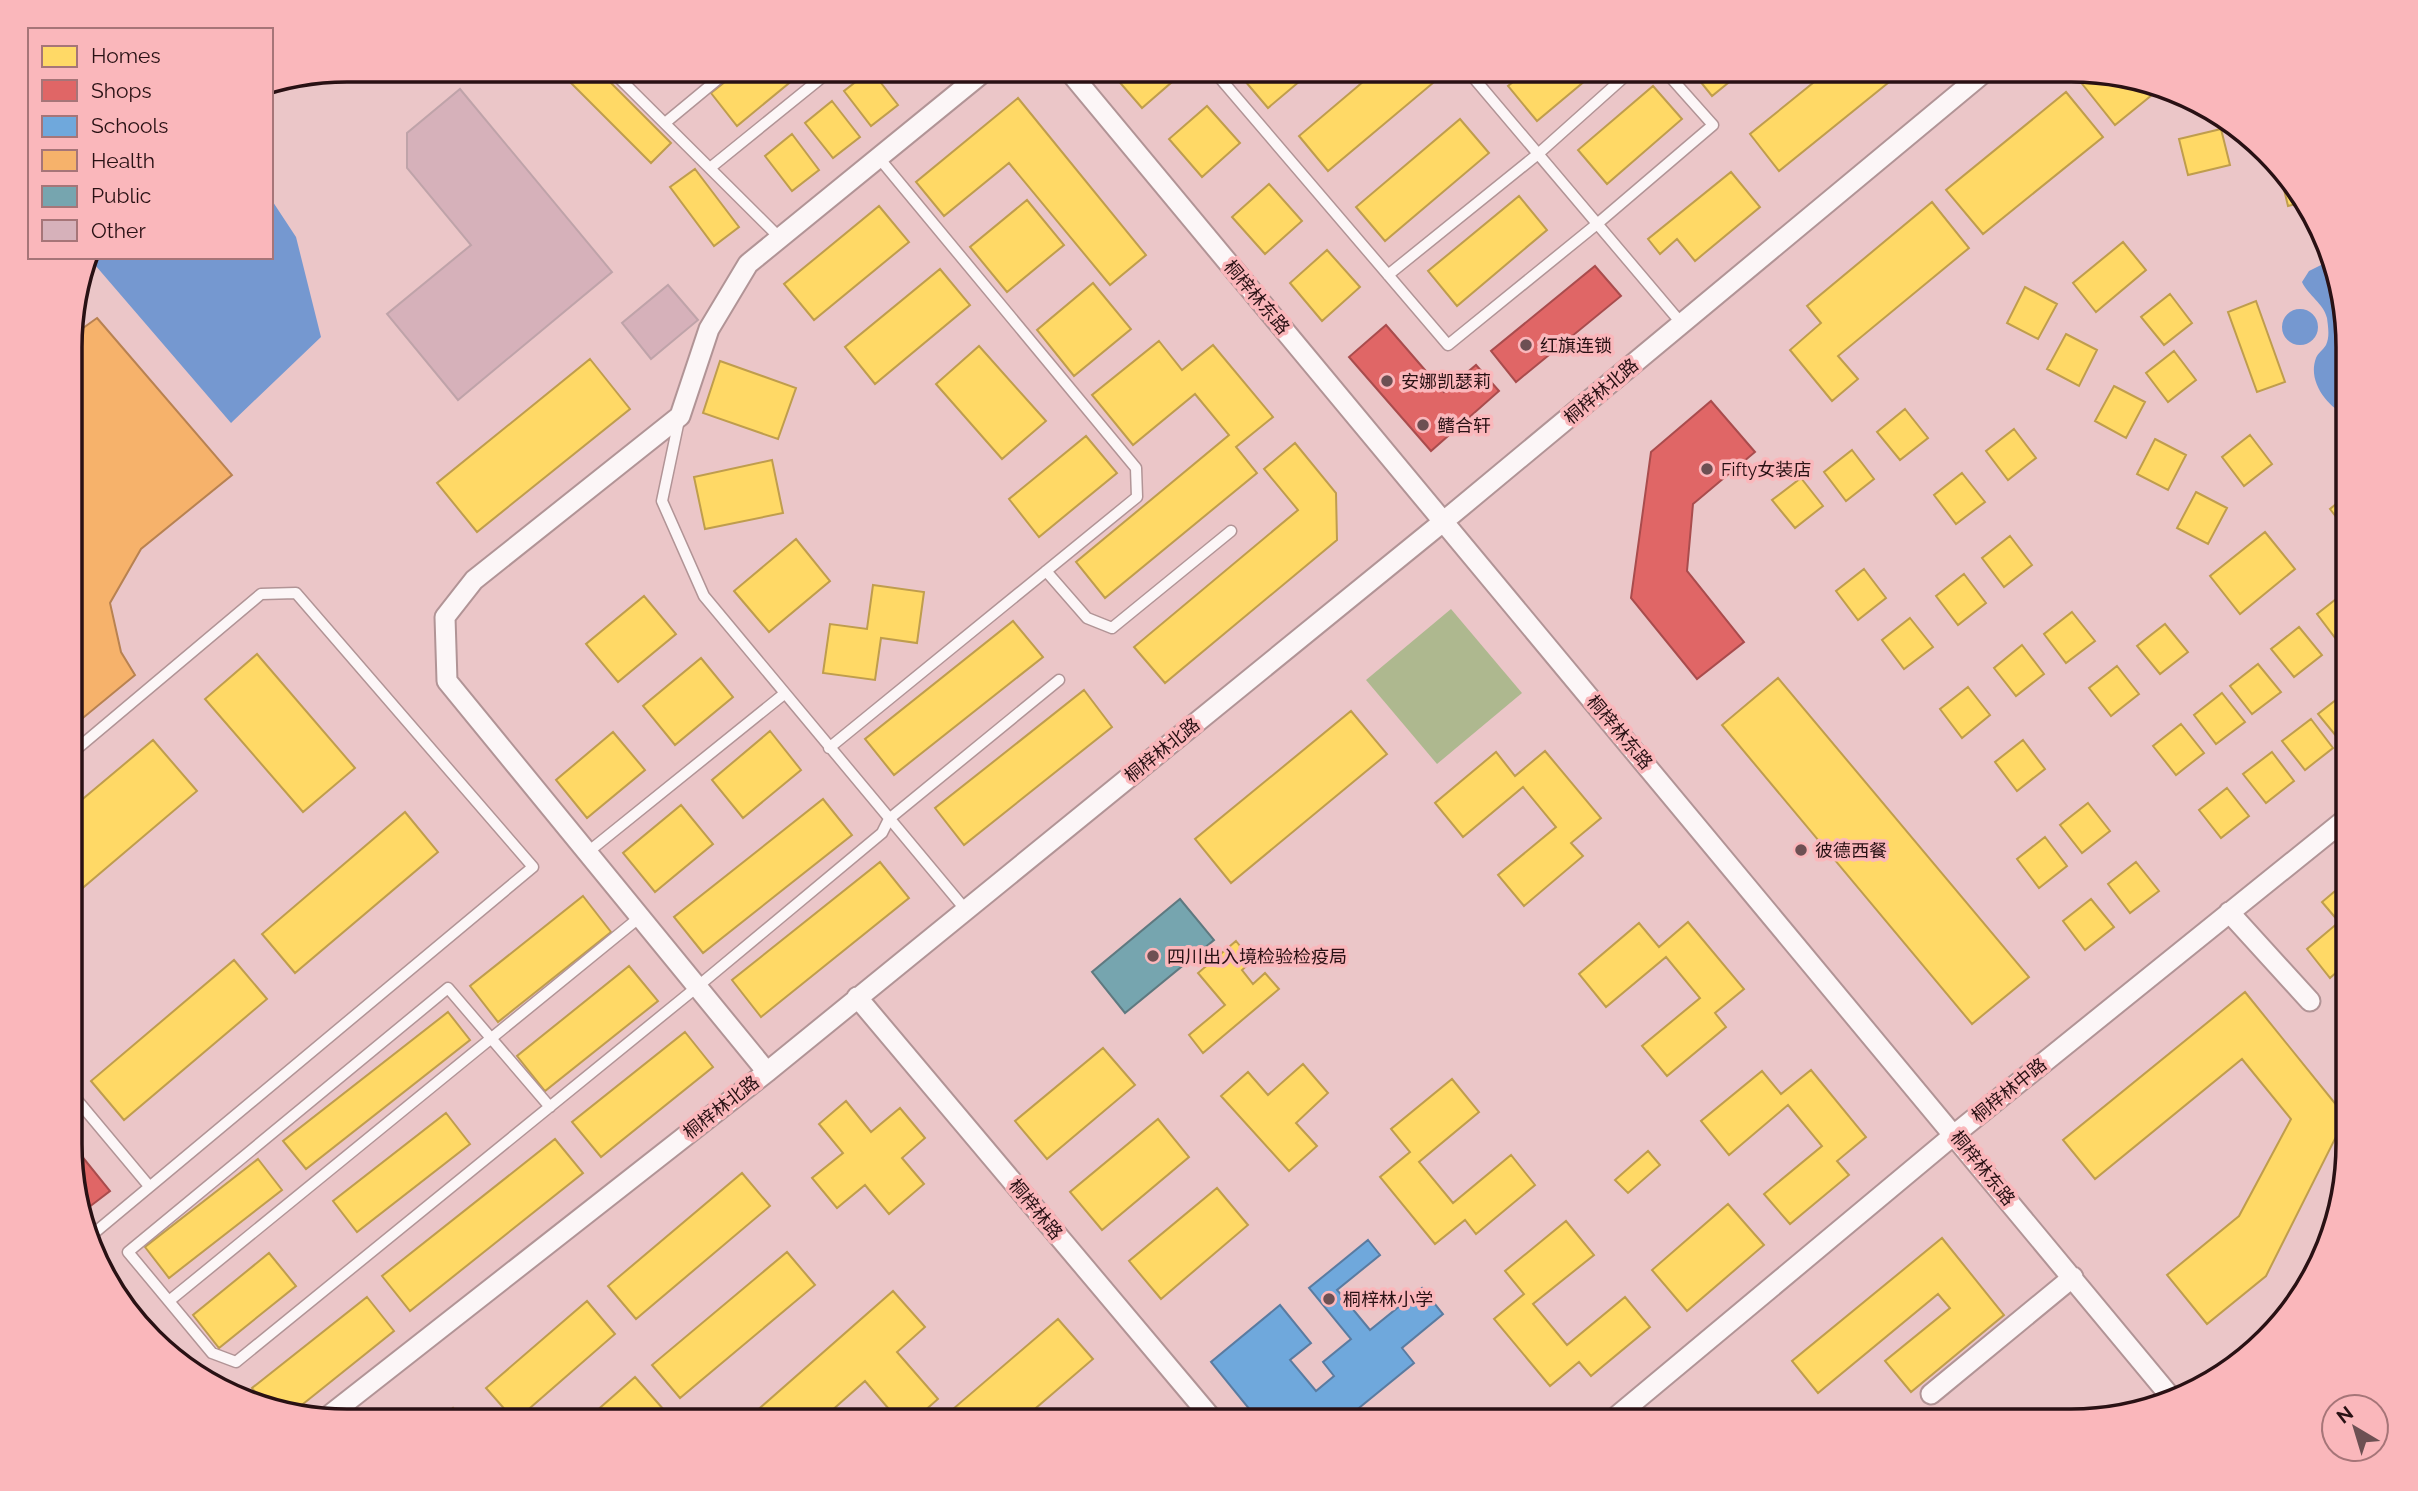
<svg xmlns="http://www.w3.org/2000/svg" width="2418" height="1491" viewBox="0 0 2418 1491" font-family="Raleway,'Noto Sans SC',sans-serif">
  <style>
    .green { fill: #aeb88f }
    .water { fill: #7598d0 }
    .homes { fill: #ffd966; stroke: #bf9d4d; stroke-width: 2 }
    .shops { fill: #e06666; stroke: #a94c4d; stroke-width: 2 }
    .schools { fill: #6fa8dc; stroke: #5a7ba0; stroke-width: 2 }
    .health { fill: #f6b26b; stroke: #b88251; stroke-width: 2 }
    .public { fill: #76a5af; stroke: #5f7980; stroke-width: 2 }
    .building { fill: #d6b1ba; stroke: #bfa3a9; stroke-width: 2 }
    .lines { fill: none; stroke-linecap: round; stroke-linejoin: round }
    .lane-casing { stroke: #b19496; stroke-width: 13 }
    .street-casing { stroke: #b19496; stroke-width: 23 }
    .lane { stroke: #fcf6f7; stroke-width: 10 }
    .street { stroke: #fcf6f7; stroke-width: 19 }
    .poi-dot { fill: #6d5053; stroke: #fab7bb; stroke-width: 2.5 }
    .labels { text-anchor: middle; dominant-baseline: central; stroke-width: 7; stroke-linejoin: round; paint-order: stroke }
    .street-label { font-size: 18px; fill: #291114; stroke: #fab7bb }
    .poi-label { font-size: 18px; fill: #291114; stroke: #fab7bb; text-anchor: start }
    .rim { fill: none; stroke: #291114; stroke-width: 3.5 }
  </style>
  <rect width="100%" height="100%" fill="#ebc6c8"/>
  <path class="green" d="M1451,609l71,84 -85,71 -71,-84z"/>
  <path class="water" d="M271,199l25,38 25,100 -90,86 -142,-165 182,-1z
    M2323,264h5l19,66v86c-19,-9 -40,-34 -31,-58 2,-5 7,-8 10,-13 4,-8 2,-19 1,-27 -3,-14 -19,-23 -25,-36l7,-11z
    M2282 327a18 18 0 1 1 36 0a18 18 0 1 1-36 0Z"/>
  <path class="homes" d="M558,70h40l73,73 -20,20z
    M740,70h65l-68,56 -26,-33z
    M871,70l27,35 -27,21 -27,-35z
    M1109,70h67l4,5 -38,33z
    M1243,70h70l-45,38 -29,-34z
    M1377,70h45l11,13 -105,88 -29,-35z
    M1528,70h70l-61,51 -29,-35z
    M1691,70h53l-32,26z
    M1829,70h75l-125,101 -29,-37z
    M2088,73l71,12 4,1 -48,39 -36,-45z
    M1653,86l29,33 -75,65 -29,-34z
    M2066,92l37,45 -120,97 -37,-44z
    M1018,98l128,157 -36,30 -101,-122 -65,53 -28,-34z
    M832,101l28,36 -27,21 -28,-35z
    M1207,106l33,37 -38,34 -33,-38z
    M1460,119l29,34 -104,88 -29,-34z
    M2221,129l9,36 -42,10 -9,-36z
    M792,134l27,36 -27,21 -27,-35z
    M695,169l44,58 -25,19 -44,-59z
    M1731,172l29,35 -65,54 -18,-22 -17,15 -12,-15z
    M2281,177l23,25 -16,4z
    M1269,184l33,37 -37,33 -33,-37z
    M1519,196l28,34 -90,76 -29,-35z
    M1027,200l37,45 -57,47 -37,-45z
    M1932,202l37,46 -131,108 20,23 -26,22 -42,-51 31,-27 -14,-17z
    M879,206l30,36 -95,78 -30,-36z
    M2123,242l23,28 -50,42 -23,-29z
    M1327,250l33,37 -38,34 -32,-38z
    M940,269l30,36 -95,79 -30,-37z
    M1093,283l38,46 -57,47 -37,-46z
    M2025,287l32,17 -19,35 -31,-16z
    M2170,294l22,29 -28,22 -23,-28z
    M2256,301l29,81 -28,10 -29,-80z
    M2066,334l31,16 -18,36 -32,-17z
    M1159,341l23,29 31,-25 60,72 -37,30 21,26 -152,125 -29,-36 153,-127 -34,-41 -62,51 -41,-50z
    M979,346l67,75 -44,38 -66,-75z
    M2174,351l22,29 -28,22 -22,-29z
    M590,359l40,50 -153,123 -40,-49z
    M720,361l76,27 -18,51 -75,-26z
    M2114,386l31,16 -19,36 -31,-17z
    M1905,409l23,29 -28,22 -23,-28z
    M2014,429l22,29 -28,22 -22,-29z
    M2250,435l22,29 -28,22 -22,-29z
    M1086,436l31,37 -78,64 -30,-38z
    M2155,439l31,16 -18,35 -31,-16z
    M1295,443l41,50 1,47 -172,143 -31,-36 164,-137 -34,-41z
    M1852,450l22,29 -28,22 -22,-29z
    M772,460l11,53 -78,16 -11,-52z
    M1962,473l23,29 -29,22 -22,-29z
    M1801,478l22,28 -28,22 -23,-28z
    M2196,492l31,16 -19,36 -31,-16z
    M2347,495v36l-17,-22z
    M2265,532l30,37 -55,45 -30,-38z
    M2010,536l22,29 -28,22 -22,-29z
    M796,539l34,42 -61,51 -35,-41z
    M1864,569l22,29 -28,22 -22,-29z
    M1964,574l22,29 -28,22 -22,-29z
    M873,585l51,7 -7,51 -36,-5 -6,42 -52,-7 7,-49 37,5z
    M2345,592l2,4v41l-8,6 -22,-29z
    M644,596l32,38 -58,48 -32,-38z
    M2072,612l23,29 -29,22 -22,-29z
    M1910,618l23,29 -29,22 -22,-29z
    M1013,621l30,36 -149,118 -29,-36z
    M2165,624l23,28 -28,22 -23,-28z
    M2299,627l23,28 -28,22 -23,-28z
    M2022,645l22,29 -28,22 -22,-28z
    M257,654l98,114 -52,44 -98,-113z
    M701,658l32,39 -58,48 -32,-39z
    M2258,664l23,28 -29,22 -22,-28z
    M2117,666l22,28 -28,22 -22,-28z
    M1778,678l251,299 -57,47 -250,-299z
    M1968,687l22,28 -28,23 -22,-29z
    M1084,690l28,37 -148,118 -29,-37z
    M2346,692l1,45 -6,5 -23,-28z
    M2222,693l23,29 -29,22 -22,-29z
    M1351,711l36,43 -156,129 -36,-44z
    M2311,719l22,29 -28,22 -23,-29z
    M2181,724l23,29 -28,22 -23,-29z
    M770,731l31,39 -58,48 -31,-38z
    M613,732l32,38 -58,48 -31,-38z
    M153,740l44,51 -125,106v-89z
    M2023,740l22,29 -28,22 -22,-29z
    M1545,751l56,67 -30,25 12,13 -59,50 -26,-31 58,-48 -33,-40 -60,50 -28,-34 61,-51 19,24z
    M2272,752l22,29 -28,22 -23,-29z
    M2227,788l22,28 -28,22 -22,-28z
    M823,799l29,36 -149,118 -29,-36z
    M2088,803l22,28 -28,22 -22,-28z
    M681,805l32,39 -58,48 -32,-39z
    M405,812l33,40 -143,121 -33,-39z
    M2045,837l22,29 -28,22 -22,-29z
    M880,862l29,36 -148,119 -29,-37z
    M2136,862l23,29 -29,22 -22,-29z
    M2347,881v82l-17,15 -23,-29 32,-27 -17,-20z
    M583,896l28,36 -113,90 -28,-36z
    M2091,899l23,28 -29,23 -22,-29z
    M1688,922l56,67 -29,24 11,14 -59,49 -25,-30 58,-48 -34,-41 -60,50 -27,-33 60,-51 20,24z
    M1236,941l16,20 -10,9 11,14 12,-11 14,16 -76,64 -14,-18 36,-30 -27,-32z
    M234,960l33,39 -143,121 -33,-39z
    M629,966l29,35 -113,90 -28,-35z
    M2245,992l101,125 -80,159 -59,48 -40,-49 72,-59 52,-97 -49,-60 -147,120 -32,-39z
    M448,1012l22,28 -164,129 -23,-28z
    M685,1032l28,35 -112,90 -29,-35z
    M1103,1048l32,37 -88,74 -32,-38z
    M1303,1064l25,29 -32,30 21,23 -28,25 -68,-75 27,-24 20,23z
    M1811,1070l55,67 -29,24 12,14 -59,49 -26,-30 58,-48 -34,-41 -59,50 -28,-34 61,-50 19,23z
    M1452,1079l27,33 -60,50 34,41 58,-48 24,30 -59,49 -11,-14 -30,24 -55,-67 30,-25 -19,-23z
    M846,1101l25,31 29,-24 25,30 -23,20 22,26 -35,30 -24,-29 -28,23 -25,-30 31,-25 -24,-29z
    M446,1113l24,31 -113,88 -24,-31z
    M1158,1119l31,38 -87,73 -32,-38z
    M555,1139l28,34 -173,138 -28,-35z
    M1648,1151l12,14 -32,28 -13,-13z
    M258,1159l24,31 -113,88 -24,-31z
    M742,1173l28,33 -134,113 -28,-33z
    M1217,1188l31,37 -87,74 -32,-38z
    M1728,1204l36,41 -77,66 -35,-41z
    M1566,1221l28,34 -61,49 34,41 58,-48 25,30 -59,49 -12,-14 -29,24 -56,-67 30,-25 -19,-23z
    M1942,1238l62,77 -93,77 -26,-31 65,-53 -12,-14 -120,99 -26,-32z
    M787,1252l28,33 -135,113 -28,-33z
    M269,1253l27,33 -77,62 -26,-33z
    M893,1291l32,36 -28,25 41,47 -25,22h-14l-34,-40 -45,40h-75z
    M367,1297l27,34 -101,81 -25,-4 -16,-20z
    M587,1301l28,33 -100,87 -29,-33z
    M1058,1319l35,40 -64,55 5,7h-71l-10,-12z
    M635,1377l29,33 -13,11h-66z
    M453,1408l11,13h-26z
    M1787,1410l10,11h-23z
    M1732,1412l7,9h-18z"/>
  <path class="shops" d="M1595,266l26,30 -105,86 -25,-31z
    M1386,325l58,67 32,-27 23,26 -68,60 -82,-94z
    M1711,401l44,51 -62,52 -6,67 57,71 -47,37 -66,-81 20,-146z
    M72,1144l38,47 -26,20 -12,-32z
    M197,1364l18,21 -26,-15z"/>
  <path class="schools" d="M1368,1240l12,15 -43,35 33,40 52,-42 21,26 -41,34 12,15 -71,58h-50l-8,-10 -12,10h-14l-48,-59 69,-57 31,38 -21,17 26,31 18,-15 -11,-14 28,-23 -42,-51z"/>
  <path class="health" d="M97,318l135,157 -91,74 -31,54 11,49 14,23 -63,52v-391z"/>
  <path class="public" d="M1180,899l34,41 -89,73 -33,-41z"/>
  <path class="building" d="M460,89l152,183 -154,128 -71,-86 84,-69 -64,-77v-35z
    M668,285l30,35 -47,39 -29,-36z"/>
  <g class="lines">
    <defs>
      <path id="lane" d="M611,70l169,168
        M1213,70l235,275 149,-121 116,-99 -49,-55
        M1467,70l215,254
        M665,123l64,-53
        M710,168l121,-98
        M1388,275l150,-121 94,-84
        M679,420l-17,81 42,95 261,313
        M1046,571l41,47 25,10 119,-97
        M829,748l308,-251 -1,-29 -257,-310
        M72,753l189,-159 35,-1 237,274 -440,367
        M588,852l196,-158
        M72,1094l77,92
        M550,1107l-102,-119 -320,264 84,101 24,9 461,-375 185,-154 7,-14 170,-139
        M169,1301l471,-384"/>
      <path id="street" d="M1068,70l1102,1326
        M2229,912l81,89
        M857,997l357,424
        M767,1072l-320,-391 -2,-64 29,-37 206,-164 29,-87 39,-65 238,-194
        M1931,1394l142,-117
        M326,1418l441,-346 677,-551 543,-451
        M1611,1421l344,-287 392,-316"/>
    </defs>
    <use href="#lane" class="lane-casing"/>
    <use href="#street" class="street-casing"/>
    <use href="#lane" class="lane"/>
    <use href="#street" class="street"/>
  </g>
  <g class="poi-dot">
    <circle cx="1526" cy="345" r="7"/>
    <circle cx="1387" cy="381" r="7"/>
    <circle cx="1423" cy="425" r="7"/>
    <circle cx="1707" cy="469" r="7"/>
    <circle cx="1801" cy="850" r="7"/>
    <circle cx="1153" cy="956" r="7"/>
    <circle cx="1329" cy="1299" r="7"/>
  </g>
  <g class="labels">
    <g class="street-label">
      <text transform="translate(1257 297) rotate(50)">桐梓林东路</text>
      <text transform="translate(1601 391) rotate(-40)">桐梓林北路</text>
      <text transform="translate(1620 732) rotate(50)">桐梓林东路</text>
      <text transform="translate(1162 750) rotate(-39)">桐梓林北路</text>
      <text transform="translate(2009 1090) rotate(-39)">桐梓林中路</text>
      <text transform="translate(721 1107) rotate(-38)">桐梓林北路</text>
      <text transform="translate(1983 1168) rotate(51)">桐梓林东路</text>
      <text transform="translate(1036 1209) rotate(50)">桐梓林路</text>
    </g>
    <g class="poi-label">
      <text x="1540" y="345">红旗连锁</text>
      <text x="1401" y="381">安娜凯瑟莉</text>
      <text x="1437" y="425">鳍合轩</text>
      <text x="1721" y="469">Fifty女装店</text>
      <text x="1815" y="850">彼德西餐</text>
      <text x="1167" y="956">四川出入境检验检疫局</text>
      <text x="1343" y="1299">桐梓林小学</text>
    </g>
  </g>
  <path d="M0 0H2418V1491H0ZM347 82H2071A265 265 0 0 1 2336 347V1144A265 265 0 0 1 2071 1409H347A265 265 0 0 1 82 1144V347A265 265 0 0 1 347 82Z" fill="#fab7bb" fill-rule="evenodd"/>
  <path class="rim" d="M347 82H2071A265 265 0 0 1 2336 347V1144A265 265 0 0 1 2071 1409H347A265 265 0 0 1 82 1144V347A265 265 0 0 1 347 82Z"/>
  <rect x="28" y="28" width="245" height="231" fill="#fab7bb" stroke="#a67578" stroke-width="2"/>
  <rect x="42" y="46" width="35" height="21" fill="#ffd966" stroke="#a67578" stroke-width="2"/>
  <text x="91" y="63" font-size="21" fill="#291114">Homes</text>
  <rect x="42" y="80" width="35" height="21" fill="#e06666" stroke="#a67578" stroke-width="2"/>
  <text x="91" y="98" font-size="21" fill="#291114">Shops</text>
  <rect x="42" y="116" width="35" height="21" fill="#6fa8dc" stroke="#a67578" stroke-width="2"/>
  <text x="91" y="133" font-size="21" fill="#291114">Schools</text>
  <rect x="42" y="150" width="35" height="21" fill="#f6b26b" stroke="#a67578" stroke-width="2"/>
  <text x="91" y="168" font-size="21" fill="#291114">Health</text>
  <rect x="42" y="186" width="35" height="21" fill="#76a5af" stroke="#a67578" stroke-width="2"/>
  <text x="91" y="203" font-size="21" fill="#291114">Public</text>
  <rect x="42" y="220" width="35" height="21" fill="#d6b1ba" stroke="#a67578" stroke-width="2"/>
  <text x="91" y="238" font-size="21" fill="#291114">Other</text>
  <g transform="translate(2355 1428) rotate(322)"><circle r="33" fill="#fab7bb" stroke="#a67578" stroke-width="2"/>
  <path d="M0-5L12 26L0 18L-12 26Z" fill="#6d5053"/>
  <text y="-10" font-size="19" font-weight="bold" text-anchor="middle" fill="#291114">N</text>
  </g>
</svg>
